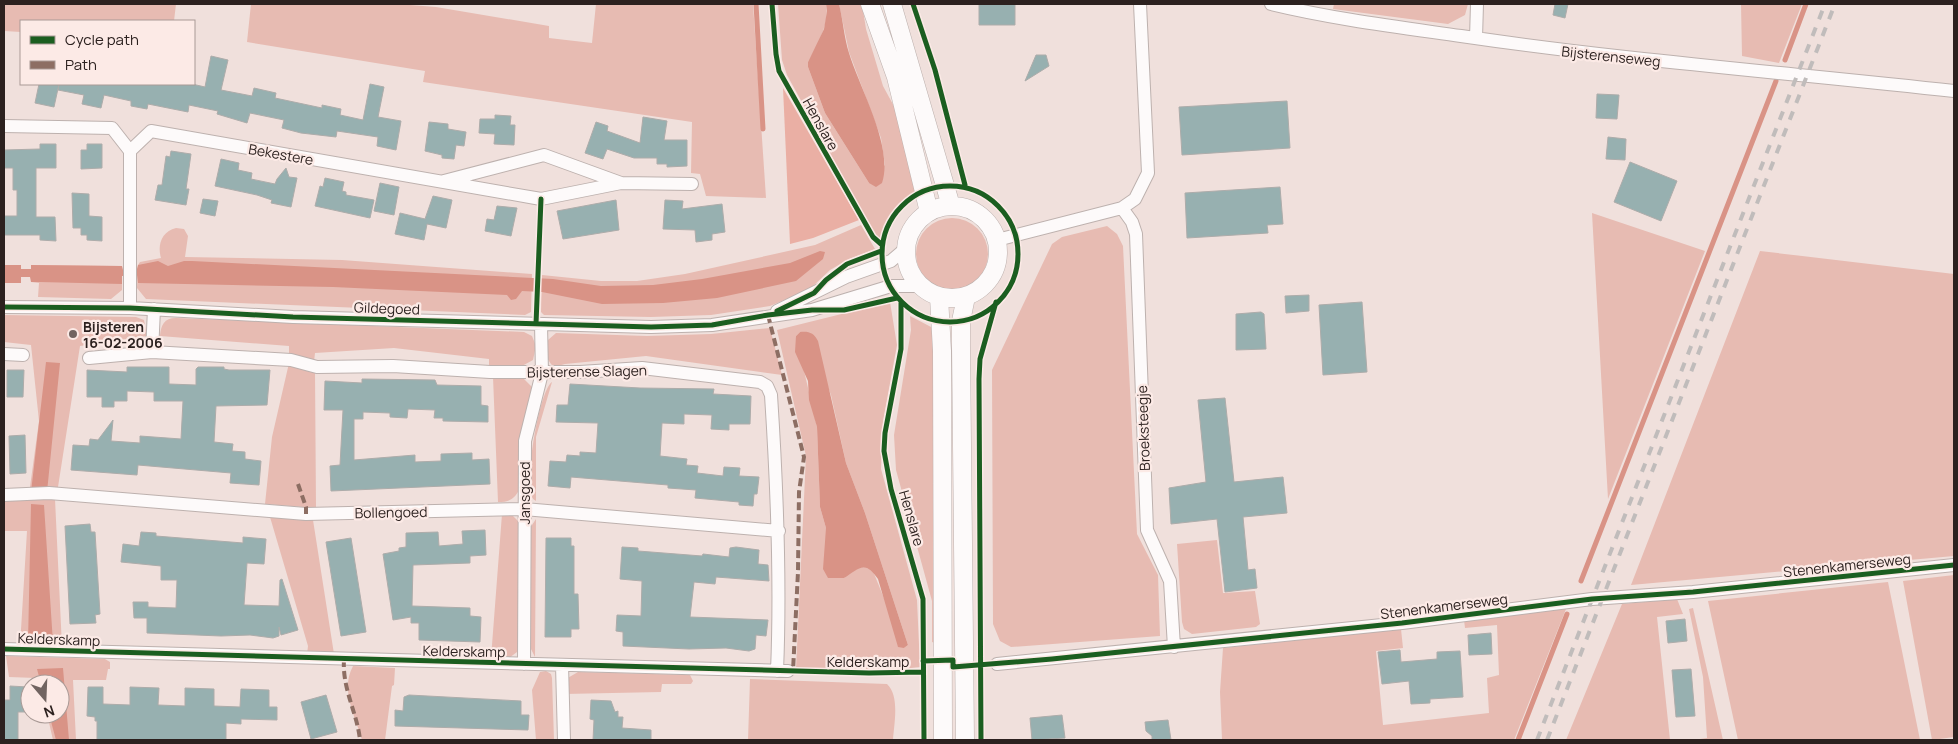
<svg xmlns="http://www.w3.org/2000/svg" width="1958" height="744" viewBox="0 0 1958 744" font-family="Manrope,sans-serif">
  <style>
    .green { fill: #e7bbb2; fill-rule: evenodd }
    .forest { fill: #eaafa4 }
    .water { fill: #d99386 }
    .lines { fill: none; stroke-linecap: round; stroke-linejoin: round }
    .stream { stroke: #d99386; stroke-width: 5 }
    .building { fill: #97b0b0; stroke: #adacaa }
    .street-casing { stroke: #bdb1ae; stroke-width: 14 }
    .secondary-casing { stroke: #bdb1ae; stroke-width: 19 }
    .street { stroke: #fdfafa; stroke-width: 12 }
    .secondary { stroke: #fdfafa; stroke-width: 18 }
    .rail { stroke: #c0bcbb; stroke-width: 4; stroke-dasharray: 9 9; stroke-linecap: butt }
    .quiet { stroke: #8d6e63; stroke-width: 4; stroke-dasharray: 8 4; stroke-linecap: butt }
    .cycleway-casing { stroke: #fceae6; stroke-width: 8 }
    .cycleway { stroke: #1b5e20; stroke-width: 5 }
    .poi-dot { fill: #716461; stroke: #fceae6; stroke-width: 2 }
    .labels { text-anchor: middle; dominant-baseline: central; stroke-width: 4.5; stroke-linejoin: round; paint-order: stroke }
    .street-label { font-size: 14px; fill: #2c211f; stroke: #fceae6 }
    .poi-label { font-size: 14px; font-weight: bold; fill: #2c211f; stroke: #fceae6; text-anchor: start }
  </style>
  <rect width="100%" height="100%" fill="#f0e0dc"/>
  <path class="green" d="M4,4h172l-2,17h-153v11l-17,-1z
    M251,4h146l39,3 113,19v12l43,5 4,-39h157l13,194 -60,-2 -6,-22 -9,-1 1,-51 -269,-40 2,-11 -178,-29z
    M778,4h48c4,21 -9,40 -18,58v5l17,46 44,70 16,-18 -4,-27 -32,-86 -10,-48h23l4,25 17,57 19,35 17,68c-21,12 -28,30 -39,50l-5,-4 -88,-160 -5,-15z
    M1334,4h134l-3,11 -17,9 -115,-15z
    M1741,4h61l-23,59 -37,-7z
    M1592,213l113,38 -97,248z
    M916 254a36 36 0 1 1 72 0a36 36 0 1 1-72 0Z
    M861,225l14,24 -26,10 -19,11 -20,19 -40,17 -59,9 -60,2 -107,-2 -3,-3 1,-37 59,6h36l48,-7 130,-29z
    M1107,226l10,8 6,12 14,288 21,41 2,61 -149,11 -11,-6 -7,-17 -1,-254 60,-126 10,-7z
    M176,228l8,1 4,7 -3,21 157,3 190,14 -1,38 -6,3 -379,-16 -9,-11 1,-23 2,-3 21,-4c-4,-13 1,-27 15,-30z
    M1760,251l194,23v282l-323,29z
    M31,265l91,1v24l-11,9 -73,-2 1,-14 -8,-1z
    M890,302l7,43 -14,76 -2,48 36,131 3,67 -27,3 -97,-1 10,-213 -29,-126zM800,332h7l24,63 15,68 19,50 43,132 -4,3 -31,-77c-12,-8 -20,-2 -29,7h-15l-3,-50 -6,-21 -3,-80 -21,-91z
    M4,315l132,2 8,3 3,16 -67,10 -22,141h-28l9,-66 -8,-76 -27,-3z
    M910,316l23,12 2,315 -3,-1v-41l-36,-131 -2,-35 17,-105z
    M176,318l348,14 8,4 4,10 -3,14 -11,6 -33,-1v-6l-95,-11 -79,5 -1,9 -25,-7v-9l-129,-10c1,-11 4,-18 16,-18z
    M770,328l12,47 -136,-19 -81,8 -11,3c-9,-8 -8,-16 -6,-27l8,-7 91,3 64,-2z
    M289,363l26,9 1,136 -51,-4 7,-67z
    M493,377l31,2 8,8 -13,103c-5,10 -11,12 -21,12z
    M552,382l-16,55v64c-2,-1 -4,-3 -5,-5 -6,-16 8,-105 21,-114z
    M55,499l7,148 -42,-1 7,-115h-23v-30z
    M502,514h9l8,8v124l-2,6 -8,6h-18z
    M270,517l43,3 21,134h-27l1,-8z
    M536,519l-1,138 -5,-10v-119z
    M1217,540l6,53 32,-2 5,33 -4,3 -64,7 -8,-5 -2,-7 -5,-78z
    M1954,575v162l-22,3 -29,-159z
    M1888,582l32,158h-182l-30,-139z
    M1677,599l6,15 -26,3 13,123h-104l56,-136z
    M1693,608l30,132h-30l14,-2 -4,-61 -14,-68z
    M1566,609l-52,131h-292l-2,-48 3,-44 178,-19 2,19 -27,3 7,74 106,-12 -2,-35 12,-3 -2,-50 -32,3 -1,-8z
    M6,656l99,3 5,3v7h-2l-2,11h-33l3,60h-23l-6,-26h13v-30h-22l-2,-6 -27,-1z
    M353,666l42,2 -1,17 -2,1 -7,54h-23c-7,-24 -22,-50 -9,-74z
    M546,671l5,3 1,4 2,62h-18l-4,-50 8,-18z
    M578,672l112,3 3,6 -2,3h-29l-1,8 -97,2 2,-15z
    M750,679l137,5c13,12 7,40 6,56h-145z"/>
  <path class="forest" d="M783,88l76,132 -46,18 -23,6z"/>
  <path class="water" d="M826,4h13c4,16 5,33 10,49 11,36 45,94 33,130l-6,4 -7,-4 -44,-70 -17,-46v-5l16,-33 3,-18z
    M820,251l5,1 -2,7 -27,22 -79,17 -54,5 -61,1 -60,-12 -20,-1 -6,8 -5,1 -4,-5 -174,-8 -195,-4 -1,-8 -15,1v8l-83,-2h-8l-1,-5h-9v6h-17v-18h17v4h10v-4l91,1 1,4 14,-1 1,-4 20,-4 10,5 16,-5h8l361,18 48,7 52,-1 49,-6 88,-16z
    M800,332c9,-1 14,1 18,9l28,122 19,50 43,132 -4,3 -6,-1 -20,-68c-13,-20 -20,-10 -34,-1h-16l-5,-9 3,-41 -6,-21 -3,-80 -8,-27 -1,-19 -13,-29 1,-16z
    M46,362l14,1 -13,129h-16z
    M31,504l13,1 9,138h-25z
    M63,668l6,72h-13l-7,-26h11v-30h-19l-4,-15z"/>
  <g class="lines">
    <path class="stream" d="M756,4l7,125
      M1785,60l21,-56
      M1581,581l195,-500
      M1518,740l49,-126"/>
  </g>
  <path class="building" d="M979,4h36v21h-36z
    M1555,4h13l-3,14 -12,-3z
    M1036,55h10l3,11 -24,15z
    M211,56l17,4 -7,30 31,6 2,-8 22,5 -1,5 47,10v-3l19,4 -1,6 23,5 7,-36 14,3 -6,30 23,4 -5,29 -19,-4 1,-9 -41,-6 -1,6 -35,-4 -19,-5 2,-8 -34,-7 -3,10 -30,-9 1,-3 -29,-6 -1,7 -40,-8 -1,5 -16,-3v-5l-27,-6 -3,13 -19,-4 2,-9 -26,-5 1,-6h133l13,3z
    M39,84h20l-5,23 -19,-4z
    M1597,94l22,1 -2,24 -21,-1z
    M1287,101l3,47 -108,7 -3,-48z
    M495,115l16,1 -1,9h5l-1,20 -20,-1 1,-10 -16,-1 1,-14h15z
    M643,117l24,4 -3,19h23v26l-20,1v-3h-10v-6h-23l-27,-9 -4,10 -18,-6 11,-31 12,4 -1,5 33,12z
    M429,122l19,2v5l18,3 -2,14 -8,-1 -2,14 -12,-1v-3l-17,-4z
    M1608,137l18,2 -1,21 -19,-1z
    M40,144h16v24h-20v49h19l1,24 -16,-1v-5h-36v-19h13v-26h-4v-22h-9v-18l36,-1z
    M87,144h15v24l-21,1v-19h6z
    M171,151l20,3 -5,35h3l-3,16 -31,-5 3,-15h4l4,-29 4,1z
    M221,159l18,4 -1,7 14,3 -1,6 24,5 2,-5 9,-11 3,9 8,1 -6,29 -20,-4 1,-3 -15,-5 -42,-9z
    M1630,162l47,19 -16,40 -47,-19z
    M325,178l19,4 -2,9 4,1v3l28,5 -4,18 -55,-12 5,-20 3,1z
    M380,183l19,4 -5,28 -20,-4z
    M1280,187l3,37 -16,1 1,8 -81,5 -2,-45z
    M72,193l17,1v22l13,1v24l-15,-1v-5h-6v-7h-8z
    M433,196l19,4 -6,28 -19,-4 -3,16 -29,-6 5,-21 25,6z
    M203,199l15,2 -3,15 -15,-3z
    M616,200l3,30 -56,9 -6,-28z
    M665,200l18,1 -1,8 40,-5 3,28 -13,2v6l-16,2 -1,-12 -32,-1z
    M497,206l20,2 -6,28 -26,-5 2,-12 7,1z
    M1309,295v16l-23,2 -1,-17z
    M1362,302l5,70 -44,3 -4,-70z
    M1261,312l3,2 2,35 -30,1v-36z
    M127,367h42v17l27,1v-16l2,-2h26v2l5,1h41l-3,35 -51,1 -2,36 19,2 -1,7 13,1v7l16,2 -2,24 -29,-2 1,-10 -93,-8 -1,10 -66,-5 2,-25 16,1 1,-7 8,1 15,-20 -2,21 29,2v-7l41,3 2,-38h-29v-9l-27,-1v10h-13v6h-12v-10h-15v-27l40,2z
    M7,370h17l-1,27h-16z
    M362,379l73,1 2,5 44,1v19l7,1v16l-45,-1v-3h-9l1,-8 -27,-1 -1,9 -17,-1v-4l-27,-1v7h-9v41l61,-5v7l26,-1v-7l31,-1v7l17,-1 1,25 -159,7 -1,-25 10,-1 3,-55h-19l1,-29 37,2z
    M570,384l70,4 74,1 -1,5 38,2 -1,28h-21v6l-18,-1 1,-14 -28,-1v10l-22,-1 -2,33 27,3 -1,6 12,1 -1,7 26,3 1,-9 16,1 -1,8 20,1 -2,17h-3l-1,12 -14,-1v-3l-44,-4 1,-8 -28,-2v-3l-97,-8 -1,11 -22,-2 2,-25 16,1 1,-7 13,1v-4l16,1 2,-30 -42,-1 1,-17h11z
    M1225,398l9,84 49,-5 4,36 -44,4 5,53 7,-1 2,19 -32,4 -8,-73 -46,5 -2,-36 37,-6 -8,-82z
    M25,435l1,38 -16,1 -1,-38z
    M90,524l1,8h4l5,82 -5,1 1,8 -26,1 -5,-98z
    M485,530l1,25 -16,1v7l-57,2 -1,41 58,2v8l11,1 -1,25 -61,-2v-17h-8v-6l-18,3 -10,-66 16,-3v-3l7,-1v-14l32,-1 1,14 24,-2 -1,-13z
    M141,532l15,1v3l87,7v-6l23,2 -2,25 -17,-1 -3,42 35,1 1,-26 2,-1 16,51 -17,5 -2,-8v9l-6,2 -23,-3 -29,1 -74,-3v-15h-13l-1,-16h15v5l28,1 1,-28h-16v-14l-40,-4 2,-18 16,2z
    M351,538l15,94 -25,4 -15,-94z
    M546,538h25v8h3v48h4l1,35h-8v8h-26z
    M622,547l16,1v3l64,5 1,-2 26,3 1,-9 6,-1 23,3 -1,14 10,1 1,16 -53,-4 -1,7 -21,-2 -4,35 78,3 -2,16 -10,-1 -1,14 -6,2 -23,-3 -37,1 -66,-3v-14l-7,-1 1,-16 24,1 1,-35 -22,-2z
    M1685,619l2,22 -19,2 -2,-22z
    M1491,633l1,21 -23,1 -1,-20z
    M1400,650l1,12 36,-3v-7l23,-1 3,46 -33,2v4l-19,1 -2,-23 -27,3 -4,-32z
    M1691,669l4,47 -19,1 -4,-47z
    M10,686l18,1 -1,7h3v13h-3v5h-9v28h-14v-40h6z
    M88,687h15v17l27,1v-18l29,1 -1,17 27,1v-18l29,1v17l26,1 1,-18 28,1v17h8v13l-36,-1v5l-15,-1v17h-129v-19h-2v-4l-8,-1z
    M326,695l11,37 -26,7 -10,-37z
    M409,695l112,6v14h8l-1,15 -133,-4v-16l8,1 1,-14z
    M591,700l20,1 4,11 3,-1v6h5l-1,11 29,2v10h-58l1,-20 -4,-1z
    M1062,715l3,23 -33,2 -2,-22z
    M1168,720l3,20h-19v-4l-6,-5 -1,-9z"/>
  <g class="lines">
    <defs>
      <path id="street" d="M1271,4c62,15 127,23 190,32 164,24 329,37 493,55
        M1476,38l1,-34
        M4,126l108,2 18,23v157
        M130,151l21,-20 390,68 80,-16 71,1
        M444,181l100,-26 77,28
        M1122,208l13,-9 13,-26 -8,-169
        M997,240l125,-32 10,14 4,12 11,296 23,51 4,66
        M4,307l126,1 163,9 358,10 61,-2 100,-15 79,-24h28
        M777,311l69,-34 45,-16 14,-12
        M152,352l2,-43
        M4,354l19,1
        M89,358l63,-6 139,8 26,7 76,-1 97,6h90l62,-4 118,14 7,4 4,9c6,92 10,183 6,276
        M4,495l45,-2 257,21 218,-5 255,22
        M4,649l784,22
        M524,664l1,-223 17,-68 -1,-49
        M997,664l405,-41 190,-24 101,-7 261,-27
        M562,665l2,75"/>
      <path id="secondary" d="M870,4l26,73 33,135
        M892,4l59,202
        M906 252a46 46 0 1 1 92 0a46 46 0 1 1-92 0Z
        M939,297l3,54 1,389
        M965,740l-4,-393v-26l5,-24"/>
    </defs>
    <use href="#street" class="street-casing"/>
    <use href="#secondary" class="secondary-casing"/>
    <use href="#street" class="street"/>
    <use href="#secondary" class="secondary"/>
    <path class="rail" d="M1537,740l288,-736
      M1547,740l288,-736"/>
    <path class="quiet" d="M768,315l36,142 -5,35 -1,80 -5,99
      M298,484l8,23v7
      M344,659c-2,30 13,53 16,81"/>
    <defs>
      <path id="cycleway" d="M772,4l4,50 3,17 94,166 8,7
        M913,4l22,66 30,115
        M882 254a68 68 0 1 1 136 0a68 68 0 1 1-136 0Z
        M901,303v46l-16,84 -1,18 7,38 32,110 1,141
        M4,307l126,1 163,9 358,10 61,-2 56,-10 44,-5h32l53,-12
        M777,311l37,-18 12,-13 21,-16 34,-13
        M536,324l5,-125
        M4,649l865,24 54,-1
        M923,661l30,-1v7l99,-8 350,-36 190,-24 101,-7 261,-27
        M981,740l-2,-361 1,-20 16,-57"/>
    </defs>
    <use href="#cycleway" class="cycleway-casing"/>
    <use href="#cycleway" class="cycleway"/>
  </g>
  <circle class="poi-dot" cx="73" cy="334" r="5"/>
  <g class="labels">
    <g class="street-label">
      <text transform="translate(1611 56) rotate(6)">Bijsterenseweg</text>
      <text transform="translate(821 124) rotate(61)">Henslare</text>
      <text transform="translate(281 154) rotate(10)">Bekestere</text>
      <text transform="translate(387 308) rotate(2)">Gildegoed</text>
      <text transform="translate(587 371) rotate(-1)">Bijsterense Slagen</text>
      <text transform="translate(1143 428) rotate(-92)">Broeksteegje</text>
      <text transform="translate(524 493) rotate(-90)">Jansgoed</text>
      <text transform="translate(391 512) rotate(-1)">Bollengoed</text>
      <text transform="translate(912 518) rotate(74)">Henslare</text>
      <text transform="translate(1847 565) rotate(-6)">Stenenkamerseweg</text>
      <text transform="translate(1444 606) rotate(-7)">Stenenkamerseweg</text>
      <text transform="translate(59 639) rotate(2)">Kelderskamp</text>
      <text transform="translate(464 651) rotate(1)">Kelderskamp</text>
      <text x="868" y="661">Kelderskamp</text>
    </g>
    <g class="poi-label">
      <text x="83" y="326">Bijsteren<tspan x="83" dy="16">16-02-2006</tspan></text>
    </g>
  </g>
  <rect width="1958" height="744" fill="none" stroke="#2c211f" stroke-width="10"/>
  <rect x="20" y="20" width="175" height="65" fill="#fceae6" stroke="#a99a96"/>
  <rect x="30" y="36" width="25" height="8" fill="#1b5e20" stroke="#a99a96"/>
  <text x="65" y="45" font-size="15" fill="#2c211f">Cycle path</text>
  <rect x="30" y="61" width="25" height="8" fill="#8d6e63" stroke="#a99a96"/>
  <text x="65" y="70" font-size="15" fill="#2c211f">Path</text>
  <g transform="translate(45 699) rotate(161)"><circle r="24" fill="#fceae6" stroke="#a99a96"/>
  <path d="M0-4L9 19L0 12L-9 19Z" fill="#716461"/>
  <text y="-8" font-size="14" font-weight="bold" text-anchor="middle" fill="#2c211f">N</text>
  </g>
</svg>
